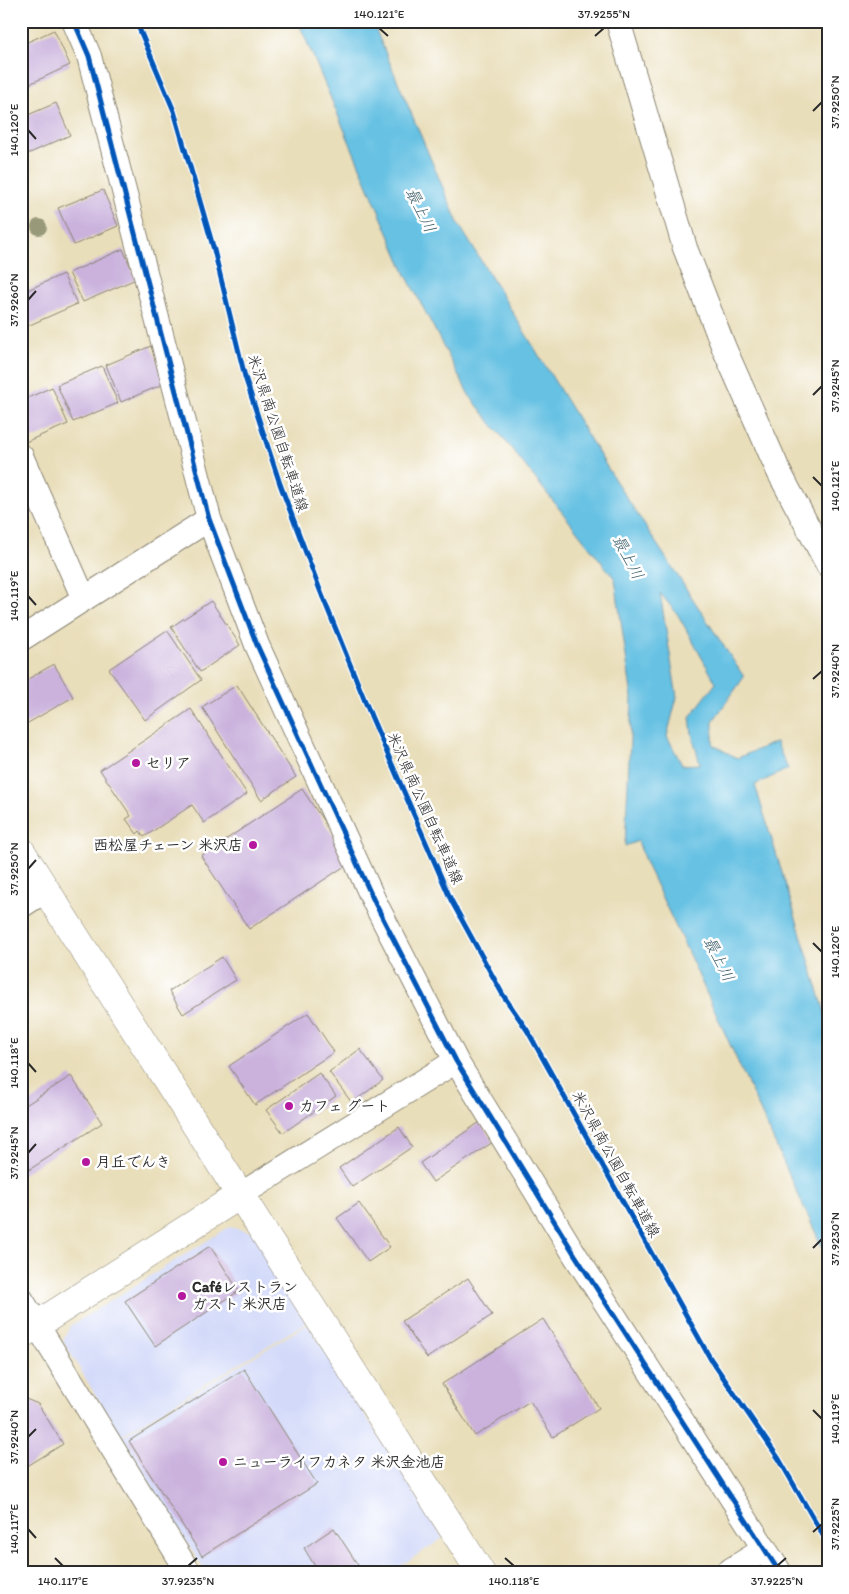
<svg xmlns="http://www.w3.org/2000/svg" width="849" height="1594" viewBox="0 0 849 1594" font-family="Itim,'Klee One',sans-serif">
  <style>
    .built { fill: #d2d9f9 }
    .water { fill: #66c1e3; stroke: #487687; fill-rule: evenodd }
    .building { fill: #cab2dd }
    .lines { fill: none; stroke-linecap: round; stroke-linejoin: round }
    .minor-casing { stroke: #8a8472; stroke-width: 26 }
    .tertiary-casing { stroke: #8a8472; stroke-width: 29 }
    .minor { stroke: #fff; stroke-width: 24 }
    .tertiary { stroke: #fff; stroke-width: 28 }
    .cycleway-casing { stroke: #fff; stroke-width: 8 }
    .cycleway { stroke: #0057b8; stroke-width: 5 }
    .tree { fill: #979979 }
    .ticks { fill: none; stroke: #2b2b2b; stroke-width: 2 }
    .poi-dot { fill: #b5179e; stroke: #fff; stroke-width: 2 }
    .labels { text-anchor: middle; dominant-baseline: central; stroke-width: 5; stroke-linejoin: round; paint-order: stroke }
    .street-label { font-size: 15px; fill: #2b2b2b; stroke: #fff }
    .poi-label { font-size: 15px; font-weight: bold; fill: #2b2b2b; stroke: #fff; text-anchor: start }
    .water-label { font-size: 16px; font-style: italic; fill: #40606b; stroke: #fff }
    .neatline { fill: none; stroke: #2b2b2b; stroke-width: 2 }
    .ticks-label { font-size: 12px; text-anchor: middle; fill: #2b2b2b }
  </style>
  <rect width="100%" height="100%" fill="#fff"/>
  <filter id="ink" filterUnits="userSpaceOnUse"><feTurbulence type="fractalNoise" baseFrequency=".02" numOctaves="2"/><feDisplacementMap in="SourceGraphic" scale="10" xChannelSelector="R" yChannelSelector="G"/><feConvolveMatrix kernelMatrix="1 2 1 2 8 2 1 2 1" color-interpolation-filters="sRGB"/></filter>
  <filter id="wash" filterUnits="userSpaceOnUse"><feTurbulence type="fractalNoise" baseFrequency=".0096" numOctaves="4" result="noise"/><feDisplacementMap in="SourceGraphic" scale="20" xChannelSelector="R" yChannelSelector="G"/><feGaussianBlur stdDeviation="1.12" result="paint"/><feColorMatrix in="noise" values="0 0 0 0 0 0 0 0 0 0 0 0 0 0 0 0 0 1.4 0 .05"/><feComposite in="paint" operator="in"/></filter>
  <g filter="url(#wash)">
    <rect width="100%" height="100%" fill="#e9deba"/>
    <path class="built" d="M229,1227l24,5 54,90 -187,114 -57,-95 7,-15z
      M308,1324l135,214 -53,35h-184l-85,-136z"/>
    <path class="water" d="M298,21h74l86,202 157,257 129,197 -31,44v24l24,13 39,-16 12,27 -33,16 73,237v238l-141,-310 -41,-86 -8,-23 -13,5 7,-148 -17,-119 -146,-184 -63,-120zM660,593l18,22 38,68 -26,34 2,17 8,30 -18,1 -15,-29 10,-39z"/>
    <g id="blocks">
      <path class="building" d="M54,30l16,35 -49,23v-43z
        M56,103l14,32 -49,22v-39z
        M103,190l15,36 -44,19 -16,-37z
        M123,249l13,30 -53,23 -14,-29z
        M63,274l14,30 -54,24 -2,-4v-31z
        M151,346l15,37 -45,19 -15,-37z
        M102,366l16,37 -45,19 -16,-37z
        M52,387l16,37 -45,19 -2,-4v-38z
        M211,601l29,44 -40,27 -29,-45z
        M167,630l34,50 -56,40 -36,-51z
        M54,664l19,33 -52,30v-44z
        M237,685l59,92 -35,23 -59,-93z
        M191,709l56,85 -43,29 -12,-18 -48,32 -4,-6 -3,3 -11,-15 5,-3 -31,-46z
        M302,789l49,73 -102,67 -48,-73z
        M222,957l14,23 -53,34 -14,-23z
        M308,1013l26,39 -79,53 -26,-39z
        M360,1049l23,31 -31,23 -23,-31z
        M319,1073l17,23 -53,37 -17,-23z
        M71,1076l31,47 -81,52v-67z
        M480,1122l13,20 -60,40 -13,-19z
        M399,1127l13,20 -60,40 -13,-19z
        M359,1203l31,44 -22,15 -31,-44z
        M210,1246l29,45 -84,55 -30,-45z
        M468,1278l24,37 -65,43 -25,-37z
        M543,1319l56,89 -46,29 -23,-36 -55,35 -33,-52z
        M244,1369l73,115 -115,72 -73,-115z
        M21,1397l17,7 25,40 -42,26z
        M334,1528l29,45h-44l-15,-25z"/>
    </g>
  </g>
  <g filter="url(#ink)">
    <use href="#blocks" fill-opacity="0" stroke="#8a8472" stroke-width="1"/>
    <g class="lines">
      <defs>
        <path id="minor" d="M74,21l15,35 120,463 48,126 118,258 81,158 119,194 205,318
          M618,21l67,227 39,100 55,124 49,93
          M21,456l63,143
          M21,639l188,-120
          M21,906l25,-16
          M240,1195l216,-134
          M21,1299l168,274
          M726,1573l39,-24"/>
        <path id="tertiary" d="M21,851l460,722
          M21,1335l219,-140"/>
      </defs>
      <use href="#minor" class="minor-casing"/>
      <use href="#tertiary" class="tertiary-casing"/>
      <use href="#minor" class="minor"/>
      <use href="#tertiary" class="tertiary"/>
      <defs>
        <path id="cycleway" d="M74,21l15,35 120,463 48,126 118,258 81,158 119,194 205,318
          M136,21l38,90 40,139 31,127 35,107 40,106 51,126 80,184 52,95 24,35 183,328 69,101 49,85"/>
      </defs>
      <use href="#cycleway" class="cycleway-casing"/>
      <use href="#cycleway" class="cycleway"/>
    </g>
    <circle class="tree" cx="39" cy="227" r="8"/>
  </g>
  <path class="ticks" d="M379,28l9,8M595,36l9,-8M813,111l9,-9M28,130l8,9M28,300l8,-9M813,395l9,-9M813,477l9,9M28,596l8,9M813,679l9,-8M28,869l8,-9M813,943l9,9M28,1063l8,9M28,1153l8,-9M813,1248l9,-9M813,1410l9,9M28,1437l8,-8M28,1529l8,9M813,1532l9,-8M55,1558l8,8M505,1558l9,8M188,1566l9,-8M777,1566l9,-8"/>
  <g class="poi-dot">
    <circle cx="136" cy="763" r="5"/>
    <circle cx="253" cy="845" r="5"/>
    <circle cx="289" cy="1106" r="5"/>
    <circle cx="86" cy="1162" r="5"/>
    <circle cx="182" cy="1296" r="5"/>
    <circle cx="223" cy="1462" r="5"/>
  </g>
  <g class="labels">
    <g class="street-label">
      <text transform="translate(278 433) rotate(72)">米沢県南公園自転車道線</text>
      <text transform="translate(425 808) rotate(66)">米沢県南公園自転車道線</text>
      <text transform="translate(616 1164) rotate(61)">米沢県南公園自転車道線</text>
    </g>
    <g class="poi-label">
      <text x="146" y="763">セリア</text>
      <text x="243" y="845" text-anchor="end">西松屋チェーン 米沢店</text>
      <text x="299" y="1106">カフェ グート</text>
      <text x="96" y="1162">月丘でんき</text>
      <text x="192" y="1287">Caféレストラン<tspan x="192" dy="17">ガスト 米沢店</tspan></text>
      <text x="233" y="1462">ニューライフカネタ 米沢金池店</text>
    </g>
    <g class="water-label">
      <text transform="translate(421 210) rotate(64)">最上川</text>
      <text transform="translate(628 557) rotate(62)">最上川</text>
      <text transform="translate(719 959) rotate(63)">最上川</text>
    </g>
  </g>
  <rect width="849" height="1594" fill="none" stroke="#fff" stroke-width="55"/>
  <rect x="28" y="28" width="794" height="1538" class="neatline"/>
  <g class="ticks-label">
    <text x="379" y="18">140.121°E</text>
    <text x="604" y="18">37.9255°N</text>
    <text transform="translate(835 102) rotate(-90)" y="4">37.9250°N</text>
    <text transform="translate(14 130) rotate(-90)" y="4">140.120°E</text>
    <text transform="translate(14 300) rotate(-90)" y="4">37.9260°N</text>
    <text transform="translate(835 386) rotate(-90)" y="4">37.9245°N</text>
    <text transform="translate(835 486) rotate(-90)" y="4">140.121°E</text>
    <text transform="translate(14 596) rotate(-90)" y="4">140.119°E</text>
    <text transform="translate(835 671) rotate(-90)" y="4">37.9240°N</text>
    <text transform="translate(14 869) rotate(-90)" y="4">37.9250°N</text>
    <text transform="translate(835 952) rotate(-90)" y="4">140.120°E</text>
    <text transform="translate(14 1063) rotate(-90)" y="4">140.118°E</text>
    <text transform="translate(14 1153) rotate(-90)" y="4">37.9245°N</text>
    <text transform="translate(835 1239) rotate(-90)" y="4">37.9230°N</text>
    <text transform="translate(835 1419) rotate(-90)" y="4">140.119°E</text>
    <text transform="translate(14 1437) rotate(-90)" y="4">37.9240°N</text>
    <text transform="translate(835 1524) rotate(-90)" y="4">37.9225°N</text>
    <text transform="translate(14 1529) rotate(-90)" y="4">140.117°E</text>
    <text x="63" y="1585">140.117°E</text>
    <text x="188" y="1585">37.9235°N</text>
    <text x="514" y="1585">140.118°E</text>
    <text x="777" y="1585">37.9225°N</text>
  </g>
</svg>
